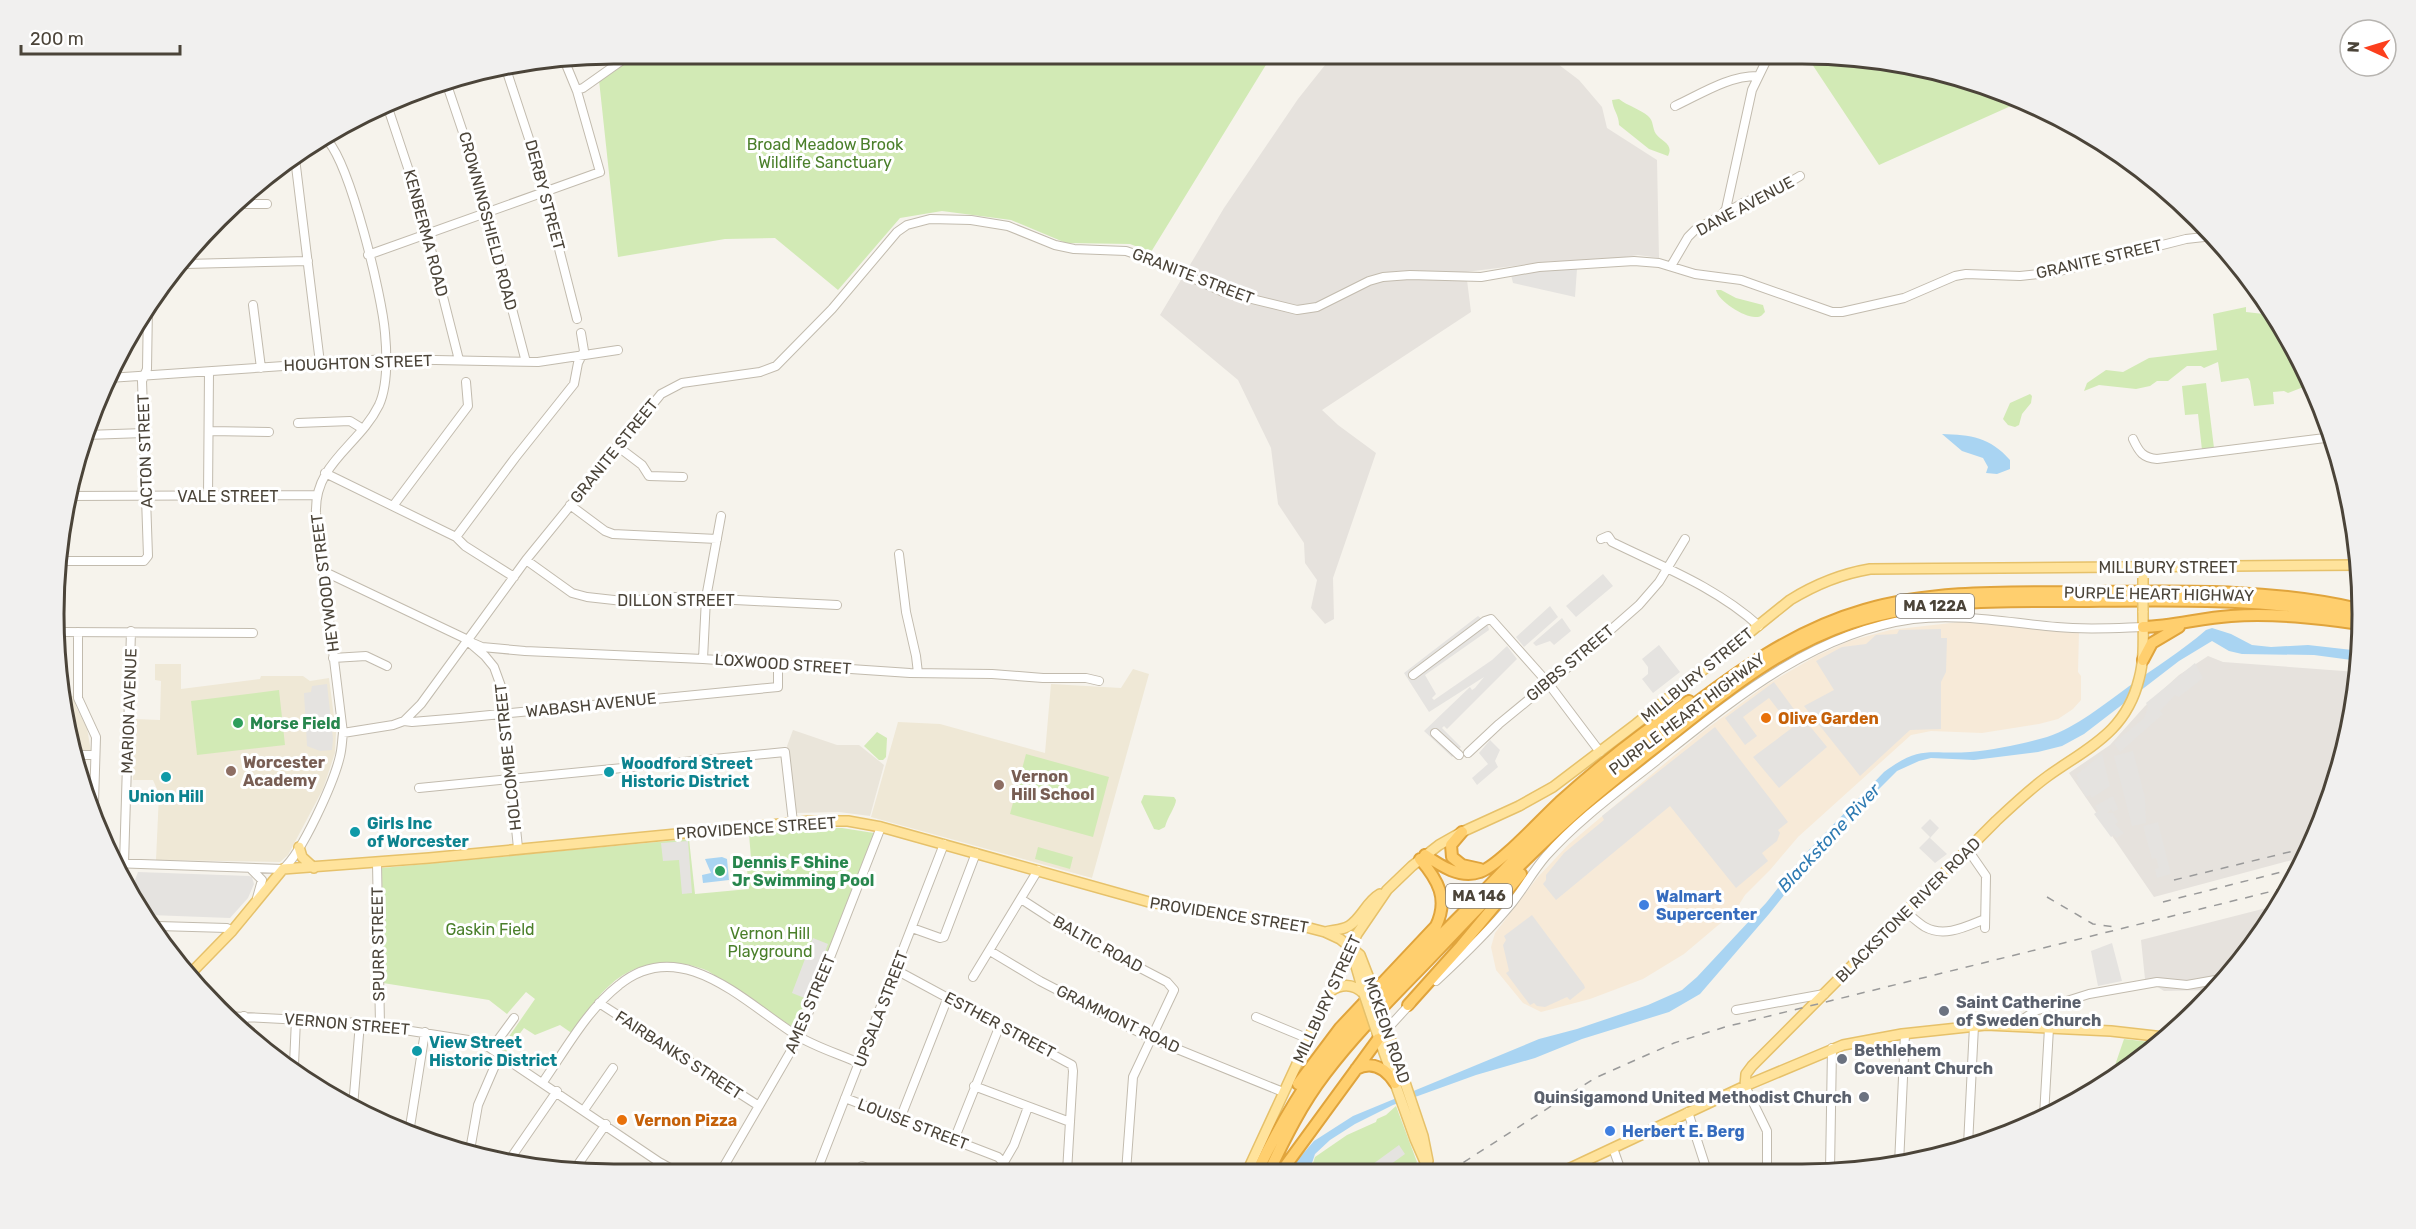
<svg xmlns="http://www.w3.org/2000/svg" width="2416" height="1229" viewBox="0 0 2416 1229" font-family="Rubik,sans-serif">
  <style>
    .residential { fill: #eae5da }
    .commercial { fill: #f7ead8 }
    .industrial { fill: #e6e2dd }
    .education { fill: #efe8d6 }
    .green { fill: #d2eab5 }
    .parking { fill: #e5e3e0 }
    .water { fill: #a9d4f2 }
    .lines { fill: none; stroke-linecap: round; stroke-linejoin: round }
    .minor-casing { stroke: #c2bbae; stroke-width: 10 }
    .major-casing { stroke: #e6c16a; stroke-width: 12 }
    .highway-casing { stroke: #e0a43c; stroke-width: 14 }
    .minor { stroke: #fff; stroke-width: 8 }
    .major { stroke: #ffe39c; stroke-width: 9 }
    .highway { stroke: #ffcf6e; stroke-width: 10 }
    .rail { stroke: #9a9a9a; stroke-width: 1.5; stroke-dasharray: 8 8; stroke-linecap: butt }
    .major-bridge-casing { stroke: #e6c16a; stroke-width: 12; stroke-linecap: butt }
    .major-bridge { stroke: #ffe39c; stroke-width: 9 }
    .food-dot { fill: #e8710a; stroke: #fff; stroke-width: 2 }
    .leisure-dot { fill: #2e9e5b; stroke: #fff; stroke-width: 2 }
    .education-dot { fill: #8d6e63; stroke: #fff; stroke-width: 2 }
    .culture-dot { fill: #0f9aa8; stroke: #fff; stroke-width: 2 }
    .shop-dot { fill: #3f7fe0; stroke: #fff; stroke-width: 2 }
    .worship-dot { fill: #6b7280; stroke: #fff; stroke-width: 2 }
    .labels { text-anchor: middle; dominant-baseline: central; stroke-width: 6; stroke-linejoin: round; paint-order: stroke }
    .shield { fill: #fff; stroke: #817c74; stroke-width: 1.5 }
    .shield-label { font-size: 15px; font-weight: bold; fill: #4b4439 }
    .park-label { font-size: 16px; fill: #4a7f2a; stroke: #fff }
    .street-label { font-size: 16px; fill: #4b4439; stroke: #fff }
    .food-label { font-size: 16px; font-weight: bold; fill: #c56008; stroke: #fff; text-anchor: start }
    .leisure-label { font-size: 16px; font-weight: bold; fill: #27864d; stroke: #fff; text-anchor: start }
    .education-label { font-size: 16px; font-weight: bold; fill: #785e54; stroke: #fff; text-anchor: start }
    .culture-label { font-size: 16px; font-weight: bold; fill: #0d838f; stroke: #fff; text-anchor: start }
    .shop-label { font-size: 16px; font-weight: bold; fill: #366cbe; stroke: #fff; text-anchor: start }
    .worship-label { font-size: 16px; font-weight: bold; fill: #5b616d; stroke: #fff; text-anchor: start }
    .water-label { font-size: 18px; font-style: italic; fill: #2e7ab2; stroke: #fff }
    .rim { fill: none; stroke: #4b4439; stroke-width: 3 }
  </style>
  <rect width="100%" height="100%" fill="#f6f3ec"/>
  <path class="residential" d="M793,730l44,15h22l25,20 -14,51 -31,-4 -44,1 -8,-67z"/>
  <path class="commercial" d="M1959,622l120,10 -1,40 3,4v24l-8,9 -15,10 -19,5 -57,9 -51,-2 -20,4 -113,102 -28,33 -25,25 -10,16 -51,43 -41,25 -53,20 -49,13 -18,-9 -27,-33 -5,-23 4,-14 42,-55 32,-34 132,-111 65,-48 50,-29 33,-15 41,-11z"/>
  <path class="industrial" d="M1333,55h213l33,25 23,27 5,21 50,32 2,98 -21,-3 -38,6h-46l-88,11 5,40 -149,98 16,15 38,28 -43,125 1,41 -9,5 -14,-16 6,-28 -12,-17 -1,-20 -26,-39 -7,-56 -33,-68 -78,-65 64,-107 74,-109z
    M2208,656l15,6 134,10 -14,87 -36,97 -153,41 -85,-124 41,-28 35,-39 34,-31z
    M2278,905l-32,51 -34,34 -48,1 -19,-12 -4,-39z"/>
  <path class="education" d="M155,664h26v25l79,-10 1,-3h42l7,5 19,-3 7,54 -1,21 -12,36 -35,66 -8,7 -124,-2 3,-66 -6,-14h-20l1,-61 26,1 1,-39 -6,-1z
    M1133,669l16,5 -57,204 -221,-61 27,-95 42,2 105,29 6,-69 70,4z
    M61,696h12l3,11 11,21 4,23 -13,-1z"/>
  <path class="green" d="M634,54l638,1 -121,197 -21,-8 -64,-1 -55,-23 -69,-9 -42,7 -62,72 -63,-52 -50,1 -107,18 -19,-177z
    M1824,55h14l108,18 76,28 -143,64 -69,-104z
    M1619,99c9,7 21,10 29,17 6,5 4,12 8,18 6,8 18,10 12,22l-19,-7 -30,-24c0,-10 -6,-15 -7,-25z
    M1716,290h5l15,8 27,7 2,7c-3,3 -4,5 -9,5 -11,1 -38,-16 -40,-27z
    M2246,307v5l27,3 14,19 24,54h-10l-13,5 -4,-2 -11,1 1,12 -20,2 -4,-25 -2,-3 -27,4 -3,-20 -14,6 -3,-2h-14l-19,15h-11l-7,5 -14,3 -37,-4 -15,6 3,-8 19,-13 17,2 26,-14 68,-8 -4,-36z
    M2206,383l8,65 -12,2 -4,-36 -13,1 -3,-29z
    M2030,394l2,2 -1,7 -9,11 -3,11 -4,2 -7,-2 -5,-6 7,-16z
    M279,690l6,55 -88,10 -6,-54z
    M877,732l10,6 -1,19 -3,3h-4l-15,-14z
    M1026,754l83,23 -16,60 -83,-23z
    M1144,795l30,2 2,3c0,6 -9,18 -11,27l-6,3 -5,-1 -13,-27z
    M814,828h28l32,5 -77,197 -89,-59c-33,-14 -73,-11 -99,15 -15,13 -25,32 -36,48l-13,-9 -25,10 -11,-7 -18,24 -5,-4 34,-49 -9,-7 -19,22 -18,-14 -106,-17 -1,-115 307,-29 6,55 54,-5 -3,-30 5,-1 -2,-24z
    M1038,847l35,10 -3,12 -35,-10z
    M2124,1039l35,4 -17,16 -31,18z
    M1396,1106l21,56 -3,4 -14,5 -90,1 5,-15 32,-22 29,-13 1,-3 9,-4z"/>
  <path class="parking" d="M1577,269l-2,28 -62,-14 -2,-8 11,-4z
    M1603,574l10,12 -37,31 -10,-11z
    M1550,606l8,11 -34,30 -8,-10z
    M1478,616l9,7 2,7 -64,45 11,19 -4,4 2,2 58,-40 15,-14 10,13 -70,70 -3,-3 -2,2 19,19 -9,10 -28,-26 46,-44 2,3 3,-2 9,-11 -55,35 -25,-39z
    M1562,618l9,13 -17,14 -4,-4 -14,5 -3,-3z
    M1941,629v9h6l-1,34 -5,10v47l-31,1 -50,46 -56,-70 30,-16 -18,-29 26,-14 24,-3 10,-9 21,-1 2,-4z
    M1659,645l21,27 -27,21 -11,-14 6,-5v-7l-6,-8z
    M2195,663l8,15 -24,19 -4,-2 -15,16 3,3 -43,38 -6,-9 30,-25 4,-11 -2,-4z
    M1774,682l22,30 -10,8 -17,-22 -26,19 14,19 -12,9 -20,-27z
    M327,684l6,55 -1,11 -12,1 -13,-5 -3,-53 7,-1 1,-6z
    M1804,719l23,28 -48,41 -26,-31z
    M1715,727l73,95 -10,8 2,3 -3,8 -15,12 6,8 -32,27 -66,-82 -114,94 -13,-16 3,-4v-5l18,-22 40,-33 -2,-4z
    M1490,740l10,10 -5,11 3,6 -21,18 -5,-7 16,-14 -9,-11z
    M2133,751l12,47 1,25 -14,3 -18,-70z
    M2102,754l8,32 -18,12 -2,-3 -4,2 -10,-17 3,-1 -3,-4z
    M2113,796l5,13 -5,3 -2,-3 -4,4h6l5,9 -3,2 9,9 -7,5 -3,-3 -3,2 -17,-23 4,-3 -3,-5z
    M1930,819l9,9 -9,10 17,16 -12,9 -16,-15 11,-11 -9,-9z
    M2158,822l13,52 -14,4 -2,-9 4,-1 -3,-10 -4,1 -9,-33z
    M688,841l4,52 -10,1 -3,-34 -16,1 -2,-18z
    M138,872l111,4 3,1 2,7 -6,14 -18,20 -80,-3 -11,-15 -4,-20z
    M1532,915l52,70 1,3 -15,12 -3,-3 -22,10 -8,-1 -3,-3 -4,2 -24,-32 3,-2 -6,-26 3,-5 -2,-4z
    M813,938l15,6 -21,55 -15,-6z
    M2112,943l10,38 -24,5 -7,-35z
    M1399,1145l6,9 -25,18h-18z"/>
  <path class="water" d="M1942,434c29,1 48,3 68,26v9l-13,5 -11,-1 2,-6 -5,-9 -21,-7z
    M2212,628l19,6 21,11 19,2 37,-2 53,6 -2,10 -45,-6 -72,-1 -13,-3 -17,-10 -33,20 -95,73 -22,12 -24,6 -64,8 -43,-2 -12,3 -22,10 -68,68 -60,75 -69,80 -31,18 -87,27 -47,19 -59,17 -83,30 -38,19 -25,16 -15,14 -6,18h-22l27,-31 39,-25 186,-77 38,-10 71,-24 34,-15 15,-13 69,-74 40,-50 78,-81c38,-28 45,-17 86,-20 25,-2 53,-8 77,-15 30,-10 56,-32 81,-50 26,-19 54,-36 78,-57z
    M722,857l5,2 2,21 -26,3 -1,-8 9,-2 -6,-14z"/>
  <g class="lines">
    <defs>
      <path id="minor" d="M507,72l30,91 40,156
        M446,82l29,86 51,194
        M577,90l6,-2 48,-34
        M1675,106c26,-12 53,-30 82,-30
        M388,108l30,90 41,162
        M295,158l25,205
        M241,204h26
        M1721,216l5,-7 26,-119 17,-35
        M368,255l232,-83 -23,-81 -12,-29
        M185,264l123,-3
        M1671,266l17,-29 7,-7 46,-26 39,-16 20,-12
        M253,305l8,63
        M109,378l277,-19 152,3 80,-12
        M298,423l52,-2 13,8
        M209,431l60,1
        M86,435l58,-2
        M2133,439c6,13 10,19 24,20l176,-22
        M617,446l25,19 7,11 34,1
        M325,473l131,64 9,9 49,31
        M67,496l249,-1
        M208,496l1,-124
        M570,505l35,26 8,3 104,5
        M393,506l75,-100 -2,-24
        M456,537l59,-79 59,-74 4,-21 6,-12 -3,-18
        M1601,539l7,-3 4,6c51,25 104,45 147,84
        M899,554l7,58 10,44 2,17
        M526,560l46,33 15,4 36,4 53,-4 161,8
        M63,561h81l4,-5 -6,-175 5,-12 1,-64
        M323,571l141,67 21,18 9,11 8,22 16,159
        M61,632l192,1
        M78,632v66l18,39 -2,66
        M468,641l14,6 43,4 178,8 207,14 82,1 51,4h43l13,3
        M333,658l33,-2 21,10
        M703,659l3,-61 15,-82
        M1413,675l72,-54 6,-2 57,64 52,69
        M404,721l8,1 48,-4 318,-31v-24
        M343,733l50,-8 11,-4 17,-17 105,-144 135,-166 21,-11 78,-11 16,-6 56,-57 65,-77 10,-7 23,-6 41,1 37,6 47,19 19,4 52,2 32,11 65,30 74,18 20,-3 52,-26 14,-4 27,-2 71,2 58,-10 95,-6 25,2 36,11 46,6 91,32h10l62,-14 51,-22 11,-2 54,2 36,-4 130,-33 27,-3
        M1435,733l24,22
        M1468,753l31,-29 67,-55 73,-64 20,-23 26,-43
        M79,755h16
        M419,788l366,-36 8,70
        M1968,850l18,26 -1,52
        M112,863l171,6c19,-16 51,-87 57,-113 2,-8 2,-16 3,-23l-27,-220c-2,-50 43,-67 63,-108 9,-20 8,-50 6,-72 -3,-38 -34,-165 -57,-192
        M377,863l3,162
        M124,864l7,-233
        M251,869l11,11 -5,18
        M1021,899l54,35 92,48 7,8 -41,87 -7,95
        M1906,913c7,4 12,10 19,14 20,11 42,-1 60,-8
        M158,926l69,2 5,3
        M912,928l28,10 4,-1 32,-84
        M990,951l50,30 110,57 133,54
        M896,970l176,95 1,6 -6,101
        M973,977l65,-107
        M1436,981c26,-24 53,-50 76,-78 12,-15 21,-32 34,-47 32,-36 72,-65 110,-95 77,-61 156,-128 257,-142 49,-6 96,4 144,8 29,3 58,1 86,0
        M599,1003l160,103
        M1736,1010l88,-16
        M225,1016l135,7 121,19 178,120 22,12
        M1256,1017l53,22
        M2013,1026l22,-15 54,-17 68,-12 30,3 34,-6
        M243,1029l1,-13
        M1379,1038l32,-35
        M492,1048l22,-30
        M294,1065l2,-46
        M543,1082c23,-33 44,-72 76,-97 62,-51 126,18 177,50 19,12 43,19 63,28
        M974,1086l96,36
        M1745,1086l22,45v39
        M845,1098l153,59 4,4 3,12
        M353,1107l7,-84
        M584,1110l29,-42
        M1688,1112l19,59
        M2044,1116l5,-88
        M900,1119l48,-122
        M409,1133l16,-101
        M954,1140l46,-115
        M1968,1145l6,-119
        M1613,1148l8,23
        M469,1156l9,-51 22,-51
        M508,1162l49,-71
        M1003,1164l11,-19 14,-38
        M1899,1164l6,-130
        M862,1166l17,7
        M1830,1170l2,-122
        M1416,1171l12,-4
        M572,1173l34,-49
        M720,1173l79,-136 82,-210
        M816,1173l128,-329
        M650,1174l9,-12"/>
      <path id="major" d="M299,847l3,10 12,11
        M1325,932c8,-2 18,-2 24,-6 13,-8 17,-24 31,-32
        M1351,949l13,45
        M191,973l41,-42 51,-62 146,-11 382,-37h37l33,6 268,75 149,23 27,7 15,7 20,16 12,31
        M1331,991c12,-8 23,-7 33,3
        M1385,1023l38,113 5,25
        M1377,1033l38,106 14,32
        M1745,1086l1,-12 6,-8 244,-245c17,-16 34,-32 52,-45 41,-29 78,-44 91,-97 6,-22 4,-45 4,-68
        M1564,1171l181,-85 98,-41 59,-11 84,-9 125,6 53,6
        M1247,1172l110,-238 30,-44 25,-24 27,-21 23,-13 57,-26 34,-19 83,-63 154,-124c26,-16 50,-26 80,-31l488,-4"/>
      <path id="highway" d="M2143,627c30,-1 58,-9 88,-11 43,-3 86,2 129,8
        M2143,660l9,-17 27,-16
        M1462,832l-11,13 1,12 10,8 18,4
        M1425,855c16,11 35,24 55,17 19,-6 64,-56 82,-72 40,-36 82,-69 127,-99
        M1408,1005l53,-59 60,-72
        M1356,1069c17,-9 30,0 39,14
        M1298,1084l42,-56 96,-102c13,-27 2,-46 -16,-67
        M1257,1172c17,-35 35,-68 57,-99 43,-59 105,-115 156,-167 34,-36 68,-72 105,-105 33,-30 69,-57 104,-85 57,-44 115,-86 185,-106 76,-22 156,-17 234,-18 88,-1 176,-3 261,17
        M1269,1172c16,-34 33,-68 56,-98 33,-44 74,-83 112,-123 44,-46 88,-93 136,-136 33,-30 69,-57 103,-84 54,-43 108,-86 175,-108 76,-25 158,-22 237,-22 92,-1 182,-3 272,16
        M1281,1172l98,-134"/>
    </defs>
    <use href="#minor" class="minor-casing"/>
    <use href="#major" class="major-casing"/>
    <use href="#highway" class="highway-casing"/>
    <use href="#minor" class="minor"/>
    <use href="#major" class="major"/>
    <use href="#highway" class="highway"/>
    <path class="rail" d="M2174,880l136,-33
      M2047,897l46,27 22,3
      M2163,902l138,-35
      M1450,1171l145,-93 79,-35 51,-16 564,-140"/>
    <defs>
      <path id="major-bridge" d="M2143,578v33
        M1372,986l13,37
        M1364,994l12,36"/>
    </defs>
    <use href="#major-bridge" class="major-bridge-casing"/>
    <use href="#major-bridge" class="major-bridge"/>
  </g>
  <g class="food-dot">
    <circle cx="1766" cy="718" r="6"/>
    <circle cx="622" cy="1120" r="6"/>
  </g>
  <g class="leisure-dot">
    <circle cx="238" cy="723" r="6"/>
    <circle cx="720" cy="871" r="6"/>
  </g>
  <g class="education-dot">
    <circle cx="231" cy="771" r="6"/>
    <circle cx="999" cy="785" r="6"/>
  </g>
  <g class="culture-dot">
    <circle cx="609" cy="772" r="6"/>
    <circle cx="166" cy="777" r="6"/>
    <circle cx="355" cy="832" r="6"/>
    <circle cx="417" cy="1051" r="6"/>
  </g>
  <g class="shop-dot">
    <circle cx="1644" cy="905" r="6"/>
    <circle cx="1610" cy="1131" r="6"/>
  </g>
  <g class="worship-dot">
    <circle cx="1944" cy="1011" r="6"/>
    <circle cx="1842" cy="1059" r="6"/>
    <circle cx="1864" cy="1097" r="6"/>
  </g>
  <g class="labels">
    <g class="shield">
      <rect x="1896" y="594" width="78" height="24" rx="4.5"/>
      <rect x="1446" y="884" width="66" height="24" rx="4.5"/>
    </g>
    <g class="shield-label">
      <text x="1935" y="606">MA 122A</text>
      <text x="1479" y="896">MA 146</text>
    </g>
    <g class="park-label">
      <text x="825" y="144">Broad Meadow Brook<tspan x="825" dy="18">Wildlife Sanctuary</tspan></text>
      <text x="490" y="929">Gaskin Field</text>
      <text x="770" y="933">Vernon Hill<tspan x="770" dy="18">Playground</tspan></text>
    </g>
    <g class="street-label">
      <text transform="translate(545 195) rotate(75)">DERBY STREET</text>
      <text transform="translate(1745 206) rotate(-28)">DANE AVENUE</text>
      <text transform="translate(488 221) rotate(75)">CROWNINGSHIELD ROAD</text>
      <text transform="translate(426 233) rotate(75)">KENBERMA ROAD</text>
      <text transform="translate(2099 259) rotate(-13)">GRANITE STREET</text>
      <text transform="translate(1193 276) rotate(21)">GRANITE STREET</text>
      <text transform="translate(358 363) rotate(-2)">HOUGHTON STREET</text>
      <text transform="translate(145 451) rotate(-92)">ACTON STREET</text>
      <text transform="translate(614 451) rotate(-51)">GRANITE STREET</text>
      <text x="228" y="496">VALE STREET</text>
      <text x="2168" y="567">MILLBURY STREET</text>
      <text transform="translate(325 583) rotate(-97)">HEYWOOD STREET</text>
      <text transform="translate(2159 594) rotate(1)">PURPLE HEART HIGHWAY</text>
      <text x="676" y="600">DILLON STREET</text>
      <text transform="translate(1570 663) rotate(-40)">GIBBS STREET</text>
      <text transform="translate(783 664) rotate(4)">LOXWOOD STREET</text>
      <text transform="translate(1697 675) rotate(-39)">MILLBURY STREET</text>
      <text transform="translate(591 705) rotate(-6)">WABASH AVENUE</text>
      <text transform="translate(129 711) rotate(-88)">MARION AVENUE</text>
      <text transform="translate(1687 714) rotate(-37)">PURPLE HEART HIGHWAY</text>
      <text transform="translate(508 757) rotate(-96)">HOLCOMBE STREET</text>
      <text transform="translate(756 828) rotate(-4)">PROVIDENCE STREET</text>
      <text transform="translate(1908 910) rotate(-45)">BLACKSTONE RIVER ROAD</text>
      <text transform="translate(1229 915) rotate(9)">PROVIDENCE STREET</text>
      <text transform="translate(378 944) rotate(-91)">SPURR STREET</text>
      <text transform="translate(1098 944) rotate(29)">BALTIC ROAD</text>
      <text transform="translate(1327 999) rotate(-65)">MILLBURY STREET</text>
      <text transform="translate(810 1004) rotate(-67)">AMES STREET</text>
      <text transform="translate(881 1009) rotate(-69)">UPSALA STREET</text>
      <text transform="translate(1118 1019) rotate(26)">GRAMMONT ROAD</text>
      <text transform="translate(347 1024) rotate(5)">VERNON STREET</text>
      <text transform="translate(1000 1025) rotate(28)">ESTHER STREET</text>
      <text transform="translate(1387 1030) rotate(71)">MCKEON ROAD</text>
      <text transform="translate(679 1055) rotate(33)">FAIRBANKS STREET</text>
      <text transform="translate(913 1124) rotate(21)">LOUISE STREET</text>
    </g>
    <g class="food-label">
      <text x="1778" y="718">Olive Garden</text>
      <text x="634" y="1120">Vernon Pizza</text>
    </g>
    <g class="leisure-label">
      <text x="250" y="723">Morse Field</text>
      <text x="732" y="862">Dennis F Shine<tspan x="732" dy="18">Jr Swimming Pool</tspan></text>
    </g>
    <g class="education-label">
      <text x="243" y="762">Worcester<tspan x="243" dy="18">Academy</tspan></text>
      <text x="1011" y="776">Vernon<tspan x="1011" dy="18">Hill School</tspan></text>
    </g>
    <g class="culture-label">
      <text x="621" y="763">Woodford Street<tspan x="621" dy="18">Historic District</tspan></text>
      <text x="166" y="796" text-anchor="middle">Union Hill</text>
      <text x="367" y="823">Girls Inc<tspan x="367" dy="18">of Worcester</tspan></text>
      <text x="429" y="1042">View Street<tspan x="429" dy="18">Historic District</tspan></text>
    </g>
    <g class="shop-label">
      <text x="1656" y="896">Walmart<tspan x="1656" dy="18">Supercenter</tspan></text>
      <text x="1622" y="1131">Herbert E. Berg</text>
    </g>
    <g class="worship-label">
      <text x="1956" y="1002">Saint Catherine<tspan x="1956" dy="18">of Sweden Church</tspan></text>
      <text x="1854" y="1050">Bethlehem<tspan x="1854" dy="18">Covenant Church</tspan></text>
      <text x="1852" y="1097" text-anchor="end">Quinsigamond United Methodist Church</text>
    </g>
    <g class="water-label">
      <text transform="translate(1829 838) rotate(-47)">Blackstone River</text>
    </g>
  </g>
  <path d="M0 0H2416V1229H0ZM614 64H1802A550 550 0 0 1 2352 614V614A550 550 0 0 1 1802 1164H614A550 550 0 0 1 64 614V614A550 550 0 0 1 614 64Z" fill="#f1f0ef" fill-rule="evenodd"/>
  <path class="rim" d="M614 64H1802A550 550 0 0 1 2352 614V614A550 550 0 0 1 1802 1164H614A550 550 0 0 1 64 614V614A550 550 0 0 1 614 64Z"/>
  <g transform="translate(2368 48) rotate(274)"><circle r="28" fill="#ffffff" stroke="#b7b4b0" stroke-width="1.5"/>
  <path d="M0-4.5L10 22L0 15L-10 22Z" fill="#fc3f1d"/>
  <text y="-9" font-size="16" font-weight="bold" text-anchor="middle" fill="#4b4439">N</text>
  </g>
  <path d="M21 45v9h159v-9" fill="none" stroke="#4b4439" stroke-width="3"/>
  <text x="30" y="45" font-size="18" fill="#4b4439" stroke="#ffffff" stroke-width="4.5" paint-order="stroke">200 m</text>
</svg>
